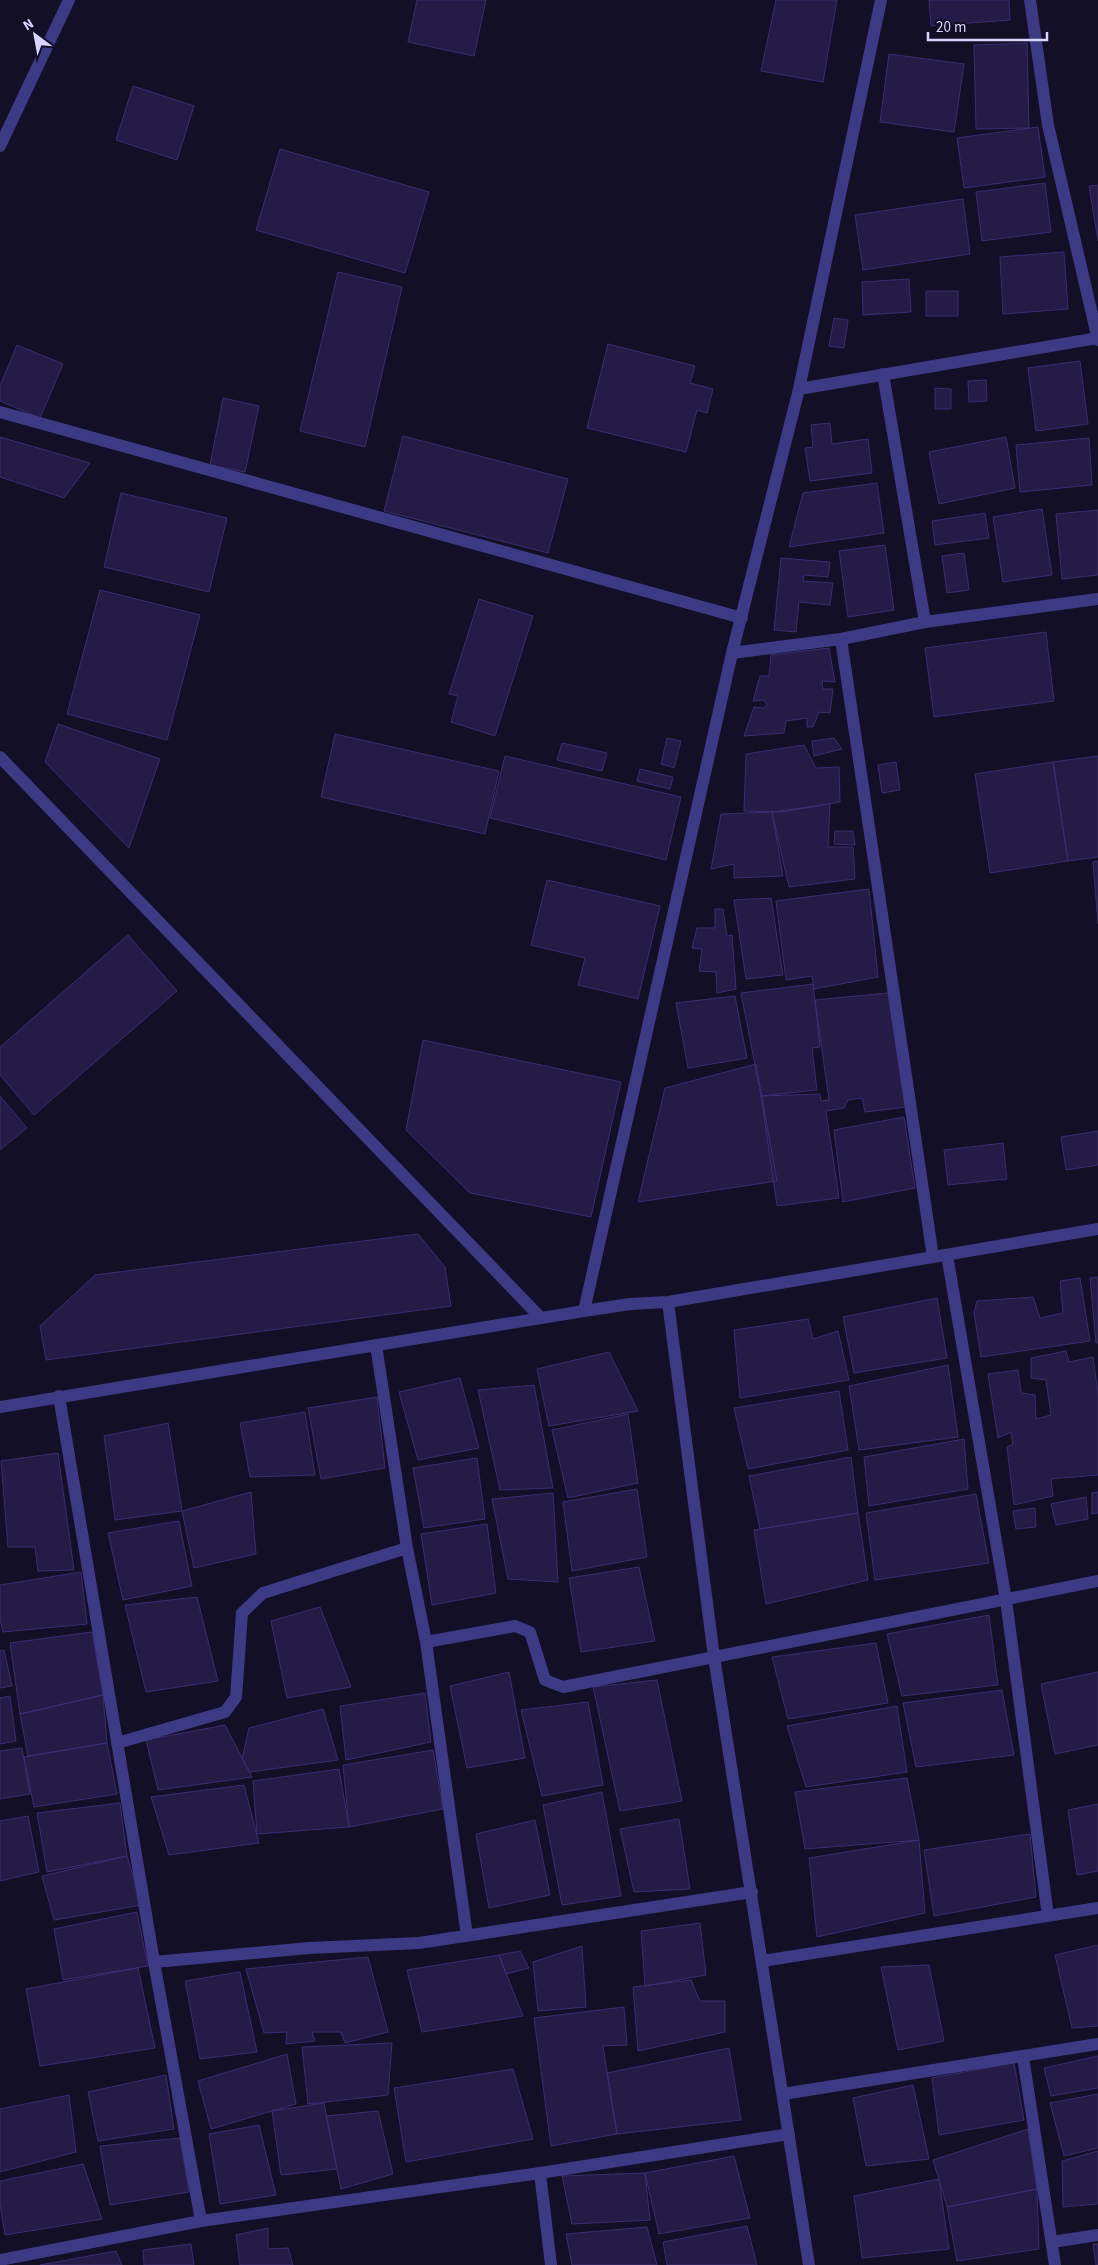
<svg xmlns="http://www.w3.org/2000/svg" width="1098" height="2265" viewBox="0 0 1098 2265" font-family="'Source Sans 3',sans-serif">
  <style>
    .building { fill: #241b47; stroke: #3b2d73 }
    .lines { fill: none; stroke-linecap: round; stroke-linejoin: round }
    .minor { stroke: #3d3a85; stroke-width: 12 }
  </style>
  <rect width="100%" height="100%" fill="#130f26"/>
  <path class="building" d="M417,0h69l-12,56 -66,-14z
    M776,0h61l-14,82 -62,-11z
    M929,0h80l1,20 -79,6z
    M1027,43l2,85 -53,1 -2,-84z
    M889,54l75,10 -10,68 -74,-10z
    M133,86l61,20 -17,54 -61,-20z
    M1038,127l7,50 -81,11 -7,-50z
    M280,149l149,43 -24,81 -149,-43z
    M1045,183l6,49 -69,9 -6,-49z
    M1098,185v56l-9,-55z
    M963,199l7,55 -107,16 -8,-55z
    M1064,252l4,57 -65,5 -3,-57z
    M338,272l64,15 -37,160 -65,-16z
    M909,279l2,33 -48,3 -1,-33z
    M926,291h32v25h-32z
    M834,318l14,2 -4,28 -15,-2z
    M608,344l87,22 -5,17 23,6 -6,24 -10,-3 -11,42 -99,-24z
    M17,345l46,19 -23,54 -40,-17v-15z
    M1080,361l8,63 -52,7 -8,-63z
    M986,380l1,21 -18,1 -1,-21z
    M935,388l16,1v20h-16z
    M223,398l36,8 -14,66 -35,-7z
    M830,423l2,21 36,-5 4,34 -62,8 -5,-33 8,-1 -2,-22z
    M403,436l165,43 -20,74 -164,-42z
    M0,437l90,26 -26,35 -64,-21z
    M1006,437l9,51 -76,16 -10,-52z
    M1089,438l3,47 -72,7 -4,-47z
    M877,483l7,50 -95,14 14,-54z
    M121,493l106,25 -18,74 -105,-25z
    M1042,509l10,66 -49,7 -10,-65z
    M1098,510v65l-36,4 -6,-65z
    M985,513l4,25 -54,7 -3,-24z
    M885,545l9,65 -46,7 -9,-66z
    M964,553l5,37 -22,3 -5,-37z
    M781,558l49,4 -2,15 -24,-2 -1,6 30,2 -3,22 -31,-3 -3,30 -22,-2z
    M100,590l100,25 -33,125 -100,-26z
    M479,599l54,17 -38,120 -44,-14 7,-26 -9,-2z
    M1046,632l8,69 -120,16 -9,-69z
    M829,648l6,34 -13,-1 1,8h10l-3,24 -11,-1 -6,15h-6v-9l-21,3 -2,12 -40,3 10,-29 10,1 3,-4 -4,-4 -10,1 7,-25h9l2,-21z
    M58,724l102,35 -31,89 -84,-86z
    M335,734l164,37 -14,63 -164,-37z
    M667,738l14,3 -7,27 -13,-4z
    M834,738l8,11 -28,7 -2,-15z
    M562,743l45,10 -5,18 -45,-11z
    M804,745l12,23 23,-1 1,35 -58,10 -38,-1 2,-57z
    M505,756l176,41 -15,63 -176,-42z
    M1098,756v101l-30,4 -15,-99z
    M896,762l4,28 -18,3 -4,-28z
    M1053,762l15,99 -78,12 -15,-99z
    M640,769l33,8 -3,12 -33,-8z
    M830,804l-2,43h25l2,32 -66,8 -17,-75z
    M772,812l11,64 -49,2v-14l-23,5 10,-55z
    M835,831h18l2,14 -21,-1z
    M1098,861v63l-5,-62z
    M547,880l113,26 -22,93 -60,-14 7,-27 -54,-13z
    M869,889l9,88 -64,12 -2,-13 -26,4 -10,-79z
    M771,898l12,77 -37,4 -12,-79z
    M715,909h8l4,27 5,-1 4,54 -19,4 -1,-21 -17,-1 3,-22 -10,-1 5,-20h18z
    M128,935l49,56 -143,124 -34,-40v-28z
    M813,984l7,63 -8,1 5,42 -56,6 -20,-103z
    M888,993l18,114 -41,5 -3,-14 -14,2 -4,8 -18,3 13,87 -62,8 -16,-110 59,-2 1,7 8,-1 -14,-100z
    M735,996l12,62 -59,10 -12,-65z
    M423,1040l198,42 -30,135 -121,-24 -64,-63z
    M756,1064l21,117 -139,21 27,-114z
    M0,1096l27,32 -27,22z
    M904,1117l11,71 -72,14 -9,-72z
    M1098,1131v34l-32,5 -5,-33z
    M1003,1143l4,36 -59,6 -4,-35z
    M418,1234l27,33 6,39 -405,54 -6,-34 55,-51z
    M1098,1277v66h-2l-6,-65z
    M1080,1278l10,63 -109,16 -7,-44 3,-12 56,-4 7,21 23,-5 -3,-32z
    M937,1298l10,60 -93,15 -11,-56z
    M808,1319l5,20 25,-8 11,49 -109,18 -6,-68z
    M1066,1351l3,11 24,-5 5,37v81l-47,4 2,17 -39,9 -7,-58 6,-3 -2,-12 -13,6 -10,-64 30,-4 3,23 14,2 1,24 15,-4 -5,-35 -15,-2v-20z
    M609,1352l29,59 -89,15 -12,-57z
    M948,1365l10,72 -99,13 -10,-64z
    M460,1378l19,70 -61,12 -19,-68z
    M534,1385l19,103 -53,2 -22,-100z
    M839,1391l9,59 -100,19 -14,-61z
    M377,1397l8,71 -64,11 -13,-71z
    M305,1412l10,63 -65,2 -10,-54z
    M628,1414l10,69 -70,15 -16,-68z
    M168,1423l14,88 -67,9 -11,-84z
    M964,1439l4,50 -99,17 -5,-49z
    M58,1453l16,117 -36,1 -3,-24h-27l-7,-86z
    M851,1457l7,56 -98,16 -11,-53z
    M477,1458l8,61 -61,9 -11,-60z
    M637,1489l10,68 -75,14 -9,-69z
    M251,1492l5,62 -62,14 -12,-57z
    M1098,1492v21l-6,1v-21z
    M553,1493l5,89 -50,-3 -16,-80z
    M976,1494l13,69 -114,17 -9,-67z
    M1086,1497l2,22 -32,6 -5,-21z
    M1035,1508l1,19 -20,2 -3,-18z
    M858,1513l10,67 -102,24 -12,-74z
    M179,1521l13,65 -69,14 -15,-67z
    M487,1524l9,69 -64,12 -11,-71z
    M639,1567l16,74 -74,11 -12,-74z
    M81,1572l6,52 -84,8 -3,-13v-34z
    M197,1597l21,84 -72,11 -21,-87z
    M320,1607l31,80 -64,11 -16,-77z
    M989,1615l9,70 -96,11 -15,-62z
    M92,1632l11,63 -83,19 -10,-71z
    M876,1643l12,60 -100,16 -16,-62z
    M4,1650l8,36 -12,2v-37z
    M509,1672l16,86 -58,10 -17,-82z
    M1098,1672v73l-43,9 -14,-70z
    M657,1680l25,121 -62,10 -27,-124z
    M1002,1690l12,65 -98,12 -13,-64z
    M425,1693l6,49 -85,18 -6,-54z
    M103,1695l4,48 -79,13 -8,-42z
    M10,1696l6,45 -16,3v-46z
    M588,1702l15,83 -61,11 -21,-86z
    M897,1706l10,66 -101,15 -19,-61z
    M323,1709l15,51 -88,12 -8,-13 7,-31z
    M225,1725l27,52 -94,13 -12,-50z
    M107,1743l10,51 -83,13 -10,-50z
    M22,1748l8,46 -30,5v-48z
    M433,1750l10,59 -94,18 -6,-62z
    M339,1769l10,58 -92,7 -4,-53z
    M907,1778l12,62 -114,9 -10,-57z
    M244,1785l15,58 -90,12 -18,-58z
    M602,1792l19,104 -59,9 -19,-100z
    M120,1803l7,53 -80,16 -10,-59z
    M1098,1804v67l-21,4 -9,-65z
    M28,1816l11,56 -39,9v-60z
    M679,1819l11,70 -56,3 -14,-63z
    M535,1820l15,75 -61,13 -13,-74z
    M1030,1834l6,63 -102,19 -10,-66z
    M919,1840l6,73 -108,24 -8,-79z
    M127,1856l15,49 -88,15 -12,-44z
    M137,1912l11,54 -85,14 -9,-51z
    M700,1923l6,52 -61,11 -4,-55z
    M1098,1945v81l-26,2 -17,-73z
    M582,1946l4,61 -48,4 -5,-49z
    M520,1951l9,17 -23,6 -7,-19z
    M499,1955l24,61 -101,16 -15,-62z
    M368,1957l20,75 -43,11 -4,-11h-29l3,9 -29,3 1,-12 -23,1 -18,-64z
    M929,1965l15,76 -46,9 -17,-83z
    M138,1968l17,80 -115,18 -14,-77z
    M240,1972l17,80 -57,7 -15,-78z
    M691,1980l9,21h25v31l-87,19 -5,-64z
    M624,2007l3,38 -24,1 14,88 -66,12 -17,-128z
    M392,2043l-4,52 -80,9 -6,-57z
    M729,2048l12,72 -124,14 -10,-61z
    M287,2054l9,50 -85,25 -13,-48z
    M1098,2056v32l-47,8 -7,-28z
    M1014,2063l10,57 -85,15 -7,-57z
    M513,2069l20,70 -127,23 -12,-74z
    M166,2075l8,54 -76,12 -10,-49z
    M913,2085l16,74 -63,7 -13,-68z
    M1098,2094v54l-34,8 -14,-53z
    M69,2095l7,57 -76,20v-63z
    M324,2103l13,66 -56,6 -9,-64z
    M378,2111l15,63 -52,15 -15,-73z
    M259,2125l17,70 -56,9 -11,-70z
    M1028,2129l9,60 -90,18 -14,-47z
    M180,2138l9,54 -79,13 -10,-59z
    M1098,2151v53l-35,3 -1,-46z
    M734,2156l16,62 -91,16 -14,-61z
    M83,2164l19,55 -97,16 -5,-31v-23z
    M645,2173l5,47 -78,4 -10,-48z
    M939,2179l10,70 -87,9 -8,-62z
    M1037,2189l2,60 -82,12 -10,-54z
    M747,2226l10,39h-90l-4,-23z
    M647,2227l10,38h-85l-6,-31z
    M268,2228v21l20,-1 5,17h-53l-4,-30z
    M191,2244l3,21h-50l-1,-15z
    M1093,2244h5v21h-2z
    M116,2251l6,14h-82z"/>
  <g class="lines">
    <path class="minor" d="M1030,0l18,125 50,215
      M0,146l69,-146
      M883,374l42,248
      M799,389l299,-51
      M0,412l742,206
      M841,639l92,618
      M732,653l109,-14 84,-17 173,-23
      M0,757l541,561
      M947,1255l59,345 42,316
      M668,1302l46,355 95,608
      M584,1311l148,-658 67,-264 82,-389
      M376,1345l31,203 19,94 41,294
      M59,1396l95,566 47,259
      M0,1407l584,-96 46,-7 38,-2 430,-73
      M426,1642l89,-16 15,6 15,48 18,7 535,-106
      M117,1743l108,-31 11,-15 6,-84 21,-20 144,-45
      M762,1961l336,-53
      M154,1962l155,-14 110,-5 333,-51
      M1023,2057l32,208
      M783,2094l315,-50
      M540,2173l11,92
      M1052,2242l46,-7
      M0,2260l201,-39 339,-48 249,-39"/>
  </g>
  <g transform="translate(35 35) rotate(328)" stroke="#130f26" stroke-width="4" paint-order="stroke">
  <path d="M0-4L9 19L0 12L-9 19Z" fill="#d9d4ff"/>
  <text y="-8" font-size="14" font-weight="bold" text-anchor="middle" fill="#d9d4ff">N</text>
  </g>
  <path d="M928 32v8h119v-8" fill="none" stroke="#d9d4ff" stroke-width="2.5"/>
  <text x="936" y="32" font-size="15" fill="#d9d4ff" stroke="#130f26" stroke-width="4" paint-order="stroke">20 m</text>
</svg>
